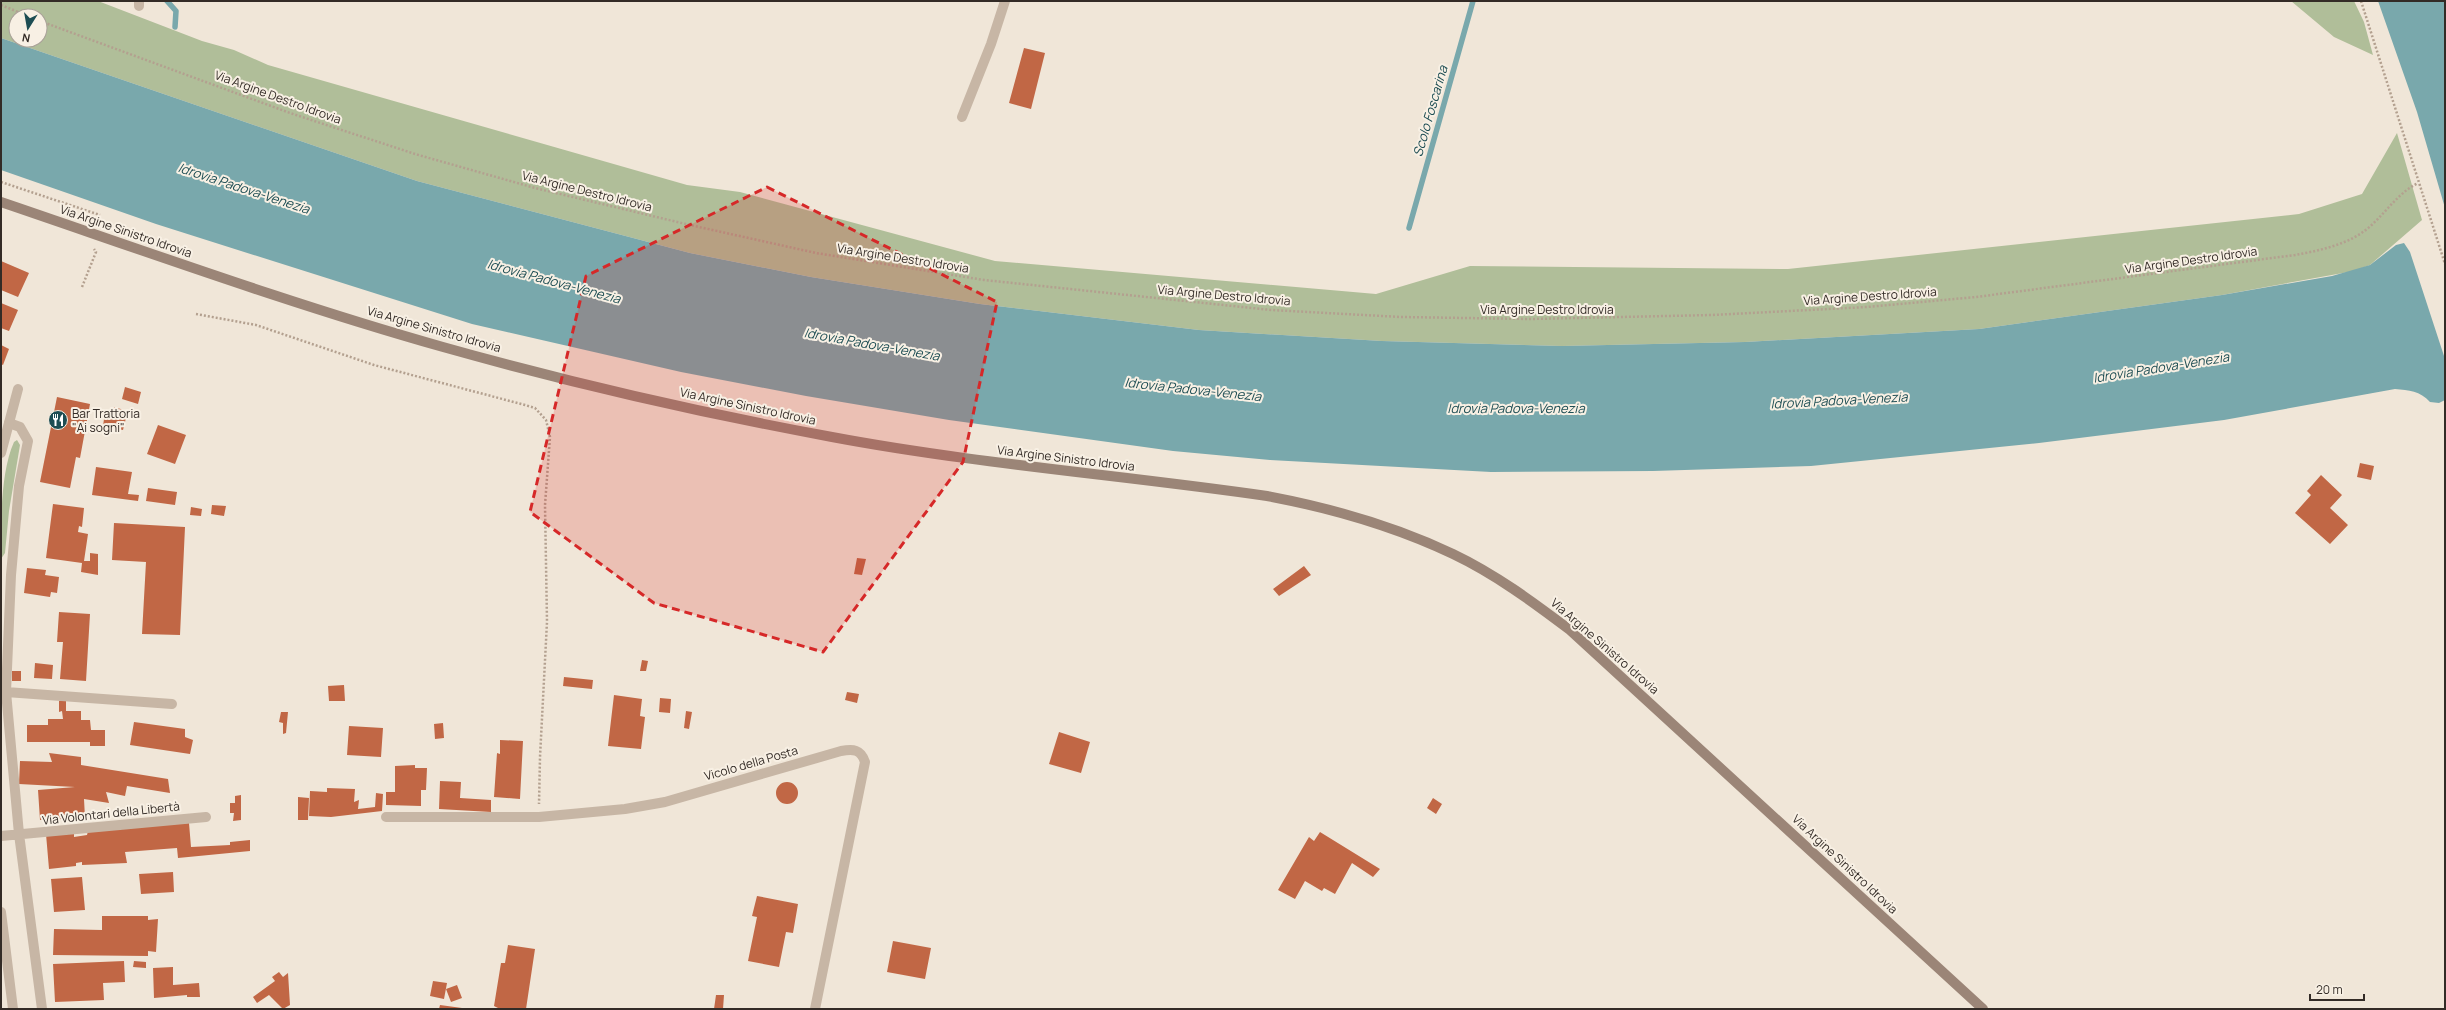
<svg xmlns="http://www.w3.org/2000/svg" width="2446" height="1010" viewBox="0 0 2446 1010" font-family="Manrope,sans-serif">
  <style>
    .green { fill: #b0be99; fill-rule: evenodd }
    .water { fill: #79a8ac }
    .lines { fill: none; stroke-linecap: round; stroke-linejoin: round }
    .stream { stroke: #79a8ac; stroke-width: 5.5 }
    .building { fill: #c16745 }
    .path { stroke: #b3a08f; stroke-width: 2.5; stroke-dasharray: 2 2; stroke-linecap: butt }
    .lane { stroke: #c7b6a5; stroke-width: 10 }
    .street { stroke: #c7b6a5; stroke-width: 10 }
    .secondary { stroke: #9b8577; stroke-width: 10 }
    .marked { fill: #d62828; fill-opacity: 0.2; stroke: #d62828; stroke-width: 3; stroke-dasharray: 8 5; stroke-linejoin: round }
    .labels { text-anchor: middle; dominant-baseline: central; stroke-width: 4; stroke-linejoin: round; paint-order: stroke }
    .street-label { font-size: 12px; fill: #332b26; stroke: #f8f0e4 }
    .poi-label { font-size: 12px; fill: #332b26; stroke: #f8f0e4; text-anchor: start }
    .water-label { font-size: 13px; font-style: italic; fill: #1d4d53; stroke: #f8f0e4 }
  </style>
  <rect width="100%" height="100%" fill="#f0e6d8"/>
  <path class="green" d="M1,1h97l104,40 32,9 34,15 419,120 53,7 255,69 381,33 94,-28 318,3 511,-55 63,-20 35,-61 25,87 -52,45 -16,6 -132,24 -243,34 -234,13 -183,4 -180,-5 -183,-11 -219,-26 -169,-27 -121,-24 -273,-72 -416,-143zM16,16h24v24h-24z
    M2291,1h63l10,21 9,33 -39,-18z
    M17,440l3,5 -11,66 -4,42 -4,6c0,-33 -1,-86 13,-117z"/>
  <path class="water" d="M2378,1h67v207l-28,-96z
    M1,38l416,143 273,72 121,24 169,27 219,26 183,11 180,5 183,-4 234,-13 243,-34 110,-19 38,-11 26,-20 8,-2 6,9 35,107v41l-6,3 -9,-1c-10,-11 -21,-12 -35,-13l-171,31 -185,23 -228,23 -158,5 -162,1 -221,-12 -97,-9 -224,-31 -143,-24 -125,-24 -209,-48 -316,-100 -155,-54z"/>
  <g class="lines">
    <path class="stream" d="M167,1l9,10 -1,16
      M1409,228l64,-227"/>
  </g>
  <path class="building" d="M1024,48l21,5 -14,56 -22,-6z
    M1,261l28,12 -11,24 -17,-7z
    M1,303l17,7 -9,21 -8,-3z
    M1,345l8,4 -6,16 -2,-1z
    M125,387l16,5 -3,12 -16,-5z
    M57,397l33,7 -10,54 -4,-1 -6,31 -30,-6z
    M114,407l10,3 -1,7 3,1 -3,12 -20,-4 2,-14 8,2z
    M158,425l28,10 -11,29 -28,-10z
    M2360,463l14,3 -3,14 -14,-3z
    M96,467l36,5 -4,22 11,1 -1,6 -46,-6z
    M2321,475l21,20 -12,13 18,17 -18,19 -35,-31 16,-18 -4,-4z
    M148,488l29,4 -2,13 -29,-4z
    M53,504l31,4 -2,19 -3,-1 -1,6 10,2 -4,27h6v-8l8,1v21l-17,-3 1,-9 -36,-5z
    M212,505l14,1 -2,10 -13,-2z
    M191,507l11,2 -1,7 -11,-1z
    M114,523l71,4 -5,108 -38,-1 4,-72 -34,-2z
    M857,558l9,1 -4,16 -8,-1z
    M1304,566l7,9 -32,21 -6,-7z
    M27,568l19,2 -1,5 14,2 -2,16 -6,-1 -1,5 -26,-4z
    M59,612l31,2 -4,67 -26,-2 3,-37h-6z
    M642,660l6,1 -2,10h-6z
    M35,663l18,2 -1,14 -18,-1z
    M12,671h9v10h-9z
    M564,677l29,3 -1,9 -29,-3z
    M344,685l1,16h-16l-1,-15z
    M847,692l12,2 -2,9 -12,-3z
    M614,695l28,4 -2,17 5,1 -4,32 -33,-3z
    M660,698l11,1 -1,14 -11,-1z
    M59,701h7v10h15v9h9l1,10h14v16h-15v-4h-63v-17h21v-6h15l-1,-8 -3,1z
    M686,711l6,1 -3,17 -5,-1z
    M281,712h7l-2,21 -3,1v-11l-4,-1z
    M134,722l51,7v8l8,3 -3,14 -60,-9z
    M443,723l1,15 -9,1 -1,-15z
    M349,726l34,2 -2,29 -34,-2z
    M1059,732l31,10 -9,31 -32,-9z
    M500,740l23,1 -3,58 -26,-2 3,-44 3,1z
    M49,753l32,4v8l87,14 2,14 -43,-7 -2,10 -19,-4 3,11 -25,-4 1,19 -45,2 -2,-30 37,-3 -56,-3 1,-23 32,1z
    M415,765v3h12l-1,22h-5v16l-35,-1v-13h9v-26z
    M440,781l21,1 -1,16 31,2v12l-52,-3z
    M776 793a11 11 0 1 1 22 0a11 11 0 1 1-22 0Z
    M327,788l28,1 -1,13 5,-2 -1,9 17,-2 1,-14 7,1 -1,17 -51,6 -22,-1 1,-25 17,1z
    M241,795v25l-8,1 1,-8h-4v-10h5v-7z
    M298,797l11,1 -1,22h-10z
    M1433,798l9,6 -6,10 -9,-6z
    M189,823l2,24 39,-2v-3l20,-2v11l-72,7 -1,-10 -52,4 2,11 -45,2v-3l-6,1v3l-27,3 -3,-35 28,-3v6l13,-2 1,-4z
    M1320,832l60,37 -7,8 -21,-14 -17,31 -11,-6 -2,3 -17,-10 -10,18 -17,-9 31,-53 5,4z
    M173,872l1,20 -33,2 -2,-20z
    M82,877l3,33 -31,2 -3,-33z
    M757,896l41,8 -5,29 -7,-1 -7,35 -31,-6 9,-44 -5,-1z
    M102,916h46v4l10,-1 -2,33 -8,-1v5l-95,-1 1,-26 48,1z
    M893,941l38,7 -6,31 -38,-7z
    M508,945l27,4 -9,60h-26l-6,-3 7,-43h4z
    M124,961l1,21 -22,1 1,17 -49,2 -2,-38z
    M134,961l12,1v6l-13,-1z
    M173,967v18l26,-2 1,14h-13v-2l-33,3 -1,-30z
    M279,972l4,5 5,-4 2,32 -7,4 -14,-14 -12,8 -4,-6 22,-16 -3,-4z
    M433,981l14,2 -3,16 -14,-3z
    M457,985l5,13 -11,4 -5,-13z
    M716,995h8l-1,14h-9z
    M440,1005l22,3v1h-23z"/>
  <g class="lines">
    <path class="path" d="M2361,1l84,263
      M1,5l27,11
      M40,21l250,92 125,41 120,34 155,37 126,28 168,27 287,30 130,7 129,2 182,-4 155,-8 109,-10 319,-42c22,-4 46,-9 65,-21 22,-14 34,-39 58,-51
      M1,182l99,33
      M82,287l14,-35 -2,-3
      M196,314l60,11 118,40 151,40 10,3 11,12 4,17 -5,68 2,117 -7,135 -1,47"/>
    <path class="lane" d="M962,117l29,-73 14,-43
      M9,423l11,4 8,14 -9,45 -8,89 -5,117 13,142 23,175
      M6,692l166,12
      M1,836l205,-19"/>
    <path class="street" d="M139,6v-5
      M1,453l17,-64
      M386,817h153l86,-8 40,-7 176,-51c12,-2 20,-2 24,11l-50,247
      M1,912l12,97"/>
    <path class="secondary" d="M1,202c147,50 293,103 442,145 128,36 259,66 389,90 144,27 290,38 435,59 64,12 127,30 186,58 42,20 80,48 117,76l413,379"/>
  </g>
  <path class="marked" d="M767,187l230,115 -34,160 -140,190 -169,-49 -124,-91 56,-236z"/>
  <defs>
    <symbol id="restaurant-disc" viewBox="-11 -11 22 22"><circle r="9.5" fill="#1d4d53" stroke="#f8f0e4"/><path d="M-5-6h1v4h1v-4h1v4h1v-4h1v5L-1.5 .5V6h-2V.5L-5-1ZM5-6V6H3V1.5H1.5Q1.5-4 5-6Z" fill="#fff"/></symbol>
  </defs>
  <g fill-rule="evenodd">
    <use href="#restaurant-disc" x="47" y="409" width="22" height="22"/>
  </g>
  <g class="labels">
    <g class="street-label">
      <text transform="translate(278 97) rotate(20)">Via Argine Destro Idrovia</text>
      <text transform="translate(587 191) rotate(14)">Via Argine Destro Idrovia</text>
      <text transform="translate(126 231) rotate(19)">Via Argine Sinistro Idrovia</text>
      <text transform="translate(903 258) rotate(9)">Via Argine Destro Idrovia</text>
      <text transform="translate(2191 260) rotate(-8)">Via Argine Destro Idrovia</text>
      <text transform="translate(1224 295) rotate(5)">Via Argine Destro Idrovia</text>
      <text transform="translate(1870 296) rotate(-4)">Via Argine Destro Idrovia</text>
      <text x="1547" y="309">Via Argine Destro Idrovia</text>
      <text transform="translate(434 329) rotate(16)">Via Argine Sinistro Idrovia</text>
      <text transform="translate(748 406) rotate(12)">Via Argine Sinistro Idrovia</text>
      <text transform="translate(1066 458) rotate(7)">Via Argine Sinistro Idrovia</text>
      <text transform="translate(1605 646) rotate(41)">Via Argine Sinistro Idrovia</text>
      <text transform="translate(751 763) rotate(-16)">Vicolo della Posta</text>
      <text transform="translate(111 813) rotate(-6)">Via Volontari della Libertà</text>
      <text transform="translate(1845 864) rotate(43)">Via Argine Sinistro Idrovia</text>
    </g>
    <g class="poi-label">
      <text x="72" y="413">Bar Trattoria<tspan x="72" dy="14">"Ai sogni"</tspan></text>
    </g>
    <g class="water-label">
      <text transform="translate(1430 111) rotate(-74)">Scolo Foscarina</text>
      <text transform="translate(244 188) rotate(18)">Idrovia Padova-Venezia</text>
      <text transform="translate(554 281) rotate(15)">Idrovia Padova-Venezia</text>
      <text transform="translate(872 344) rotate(10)">Idrovia Padova-Venezia</text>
      <text transform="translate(2161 367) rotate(-9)">Idrovia Padova-Venezia</text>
      <text transform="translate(1193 389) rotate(6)">Idrovia Padova-Venezia</text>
      <text transform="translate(1839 400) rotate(-3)">Idrovia Padova-Venezia</text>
      <text x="1516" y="408">Idrovia Padova-Venezia</text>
    </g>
  </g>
  <rect width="2446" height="1010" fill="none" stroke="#332b26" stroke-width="4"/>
  <g transform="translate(28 28) rotate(191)"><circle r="19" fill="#f8f0e4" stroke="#a9a198"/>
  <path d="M0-3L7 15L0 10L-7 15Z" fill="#1d4d53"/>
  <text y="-6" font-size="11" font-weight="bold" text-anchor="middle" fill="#332b26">N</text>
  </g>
  <path d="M2310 994v6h54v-6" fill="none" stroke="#332b26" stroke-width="2"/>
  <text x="2316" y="994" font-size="12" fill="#332b26" stroke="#f8f0e4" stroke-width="3" paint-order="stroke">20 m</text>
</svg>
